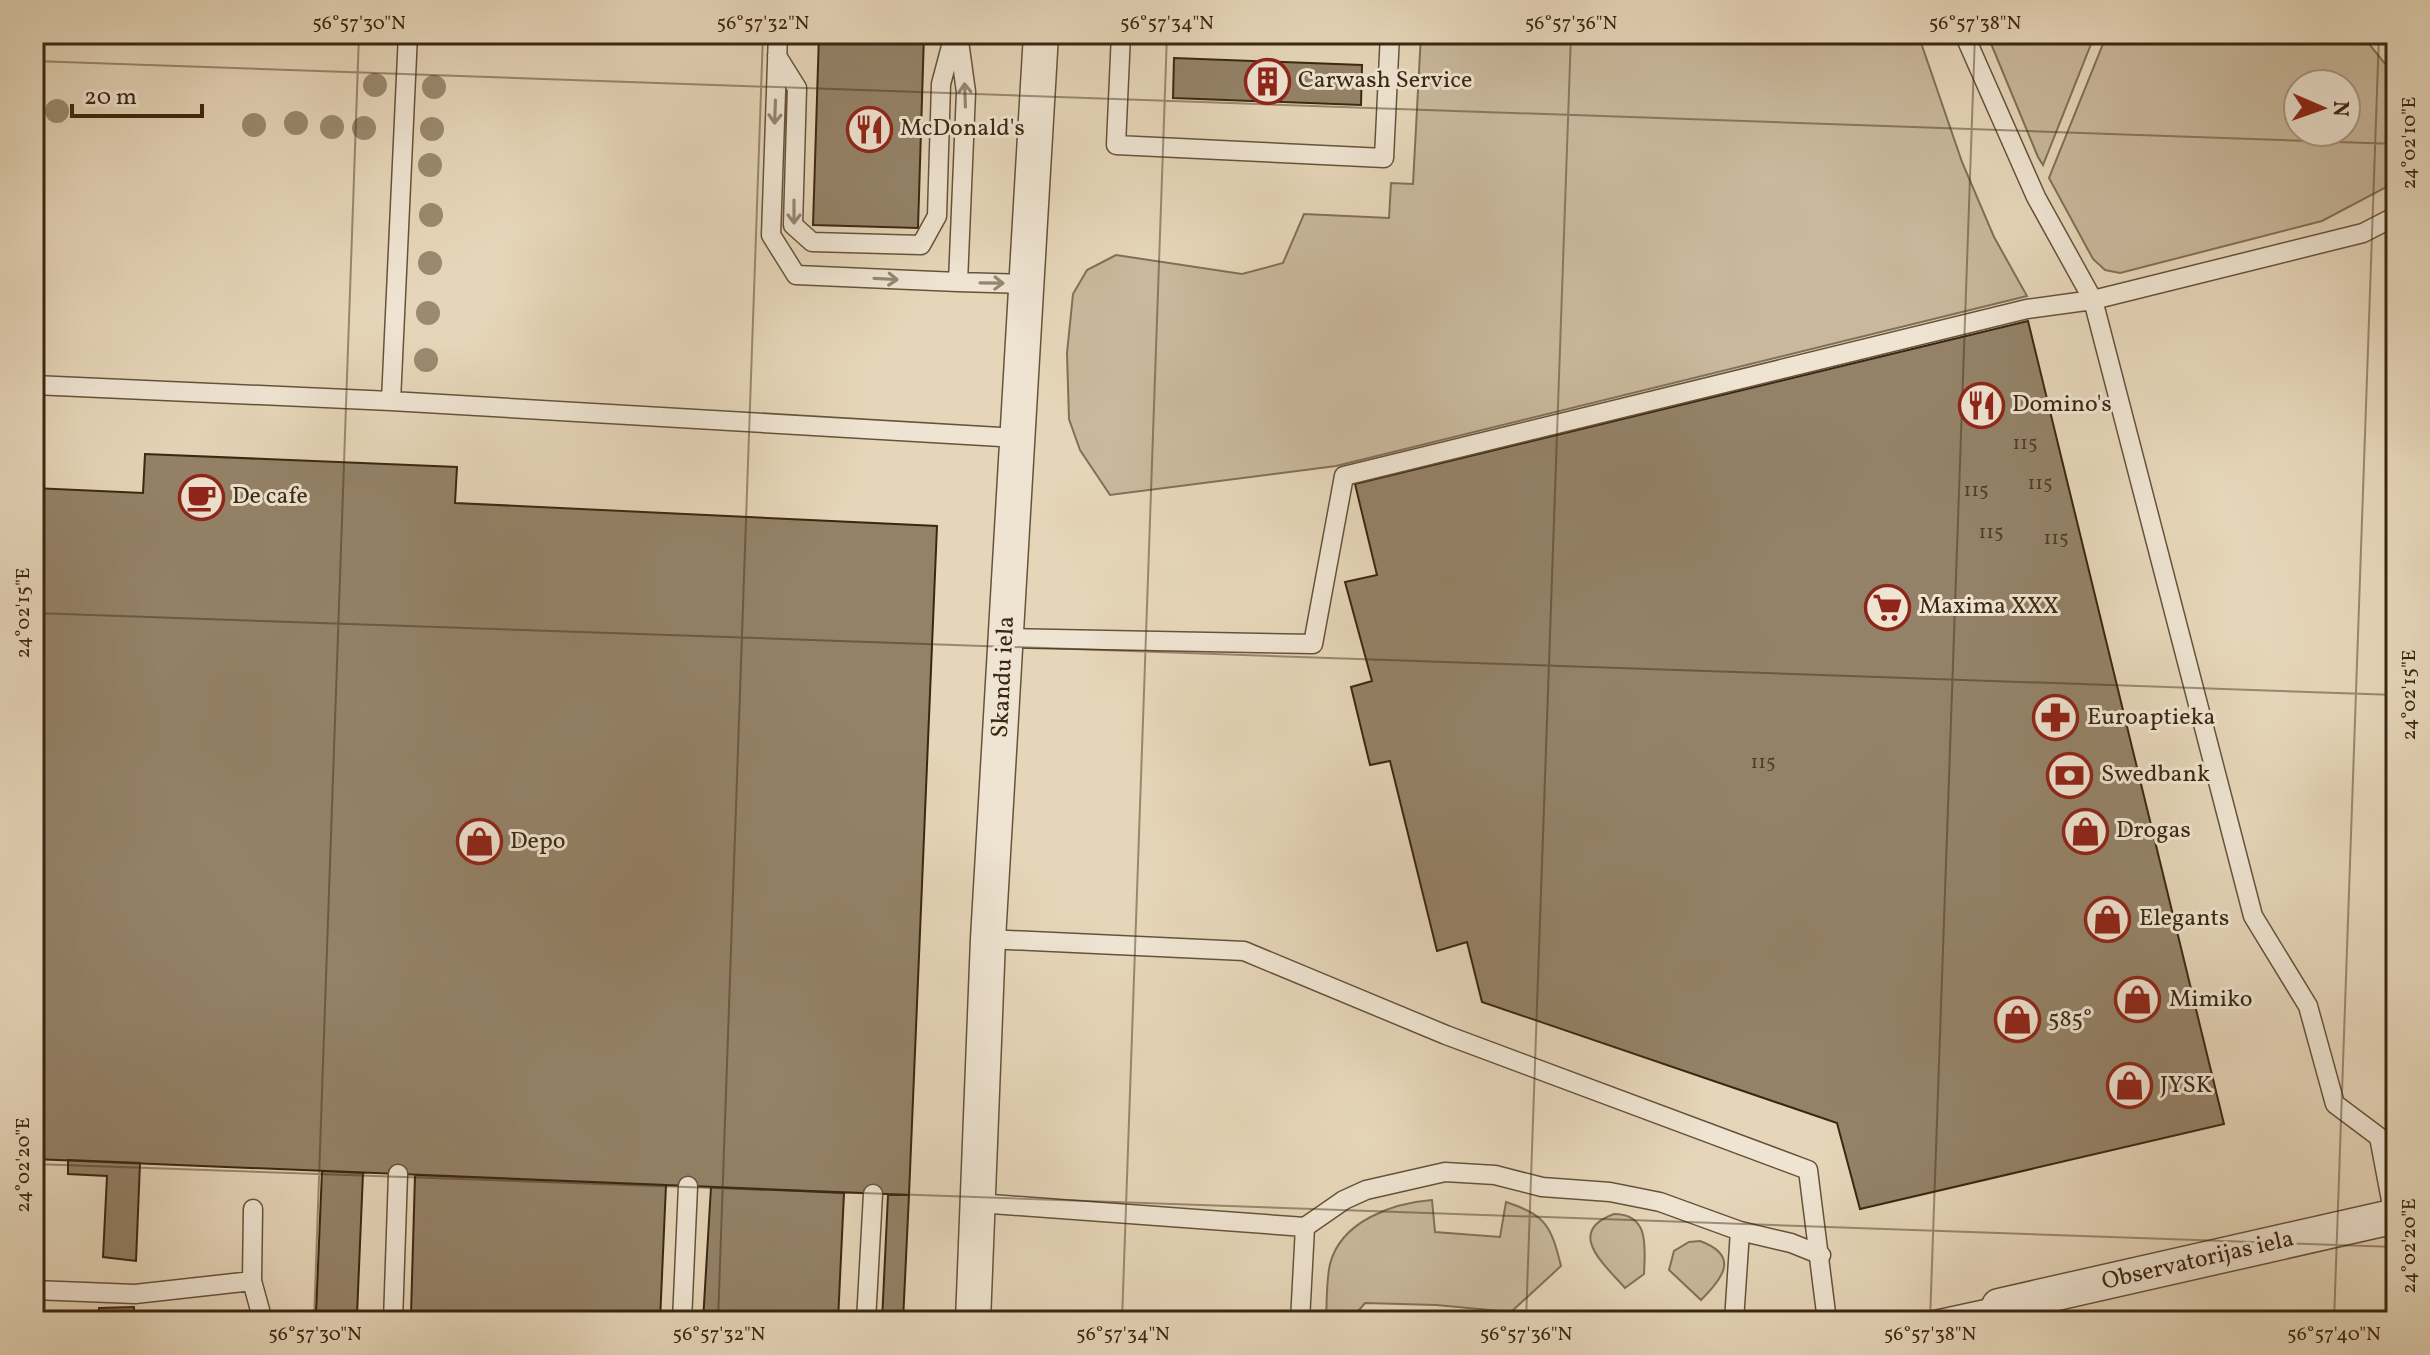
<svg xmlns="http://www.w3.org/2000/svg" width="2430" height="1355" viewBox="0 0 2430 1355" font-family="Vollkorn,serif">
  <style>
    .green { fill: #c9b89c; stroke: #827056; stroke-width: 2; fill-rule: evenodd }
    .building { fill: #948268; stroke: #3b2711; stroke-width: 2 }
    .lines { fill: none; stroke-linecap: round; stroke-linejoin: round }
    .service-casing { stroke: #66533b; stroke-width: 21 }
    .minor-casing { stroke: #66533b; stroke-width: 37 }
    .service { stroke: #efe4d2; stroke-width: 18 }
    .minor { stroke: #efe4d2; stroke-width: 34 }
    .tree { fill: #9b8a70 }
    .oneway { stroke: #958672 }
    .ticks { fill: none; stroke: #3b2711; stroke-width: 2; stroke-opacity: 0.45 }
    .labels { text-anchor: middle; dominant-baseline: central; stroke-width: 6; stroke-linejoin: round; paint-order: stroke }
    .number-label { font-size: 20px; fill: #513e27 }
    .poi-label { font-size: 24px; fill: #3b2711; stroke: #efe4d2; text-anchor: start }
    .street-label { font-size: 24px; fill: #3b2711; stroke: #efe4d2 }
    .neatline { fill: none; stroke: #3b2711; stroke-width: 3 }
    .ticks-label { font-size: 20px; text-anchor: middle; fill: #3b2711 }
  </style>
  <rect width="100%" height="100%" fill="#e6d6b9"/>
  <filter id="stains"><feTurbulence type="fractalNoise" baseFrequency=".0025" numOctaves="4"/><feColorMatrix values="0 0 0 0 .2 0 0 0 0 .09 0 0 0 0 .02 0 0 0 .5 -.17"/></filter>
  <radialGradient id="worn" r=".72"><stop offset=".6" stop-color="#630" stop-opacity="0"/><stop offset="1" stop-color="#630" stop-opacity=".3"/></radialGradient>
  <path class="green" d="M1421,34h497l44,128 32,75 33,59 -691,170 -226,29 -30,-45 -11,-31 -2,-66 6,-59 14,-24 29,-15 126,19 41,-11 21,-49 85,4 2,-35 22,1z
    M1987,34h108l-52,131 -5,-8z
    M2107,34h254l35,43v105l-74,39 -202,52 -15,-3 -12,-11 -44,-81zM2346,84v48h-48v-48z
    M1432,1200l3,32 65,5 6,-35c40,13 45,24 55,64l-50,46 -75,-7 -71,-2 -6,7 -1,11h-32c1,-18 0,-39 4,-57 11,-43 63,-61 102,-64z
    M1614,1214c36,0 31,34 30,60l-19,14c-21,-24 -60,-56 -11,-74z
    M1700,1241c41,15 22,38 1,59l-32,-30 5,-19 15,-9z"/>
  <path class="building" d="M819,34h105l-6,194 -105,-3z
    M1174,58l188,7 -1,40 -188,-7z
    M2028,321l196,803 -364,85 -23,-86 -355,-121 -15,-60 -30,9 -47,-190 -20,4 -19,-78 21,-6 -27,-99 32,-7 -22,-91z
    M145,454l312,13 -2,36 482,23 -28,669 -875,-36v-671l109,5z
    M34,1159h9l-1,14h-8z
    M68,1160l72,3 -4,98 -33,-4 4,-81 -39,-2z
    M322,1171l41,2 -6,142 -41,-1z
    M415,1175l251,10 -6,136 -249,-7z
    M711,1187l133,6 -6,128h-135z
    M888,1195h21l-6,126h-21z
    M134,1307v14h-36l1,-13z
    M2235,1314l2,7h-20l-1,-3z"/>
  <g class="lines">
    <defs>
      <path id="service" d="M778,34l-7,201 25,40 162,7 8,-190 -8,-58
        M1121,34l-5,111 268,13 6,-124
        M1964,34l72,163 57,103 160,616 55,90 27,98 44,33 15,79
        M777,56l20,32 -4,137 19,17 109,3 16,-29 4,-132 13,-49
        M958,282l69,2
        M34,385l357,16 17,-367
        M391,401l627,37
        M1006,638l307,6 31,-168 683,-167 66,-9 270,-67 33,-17
        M988,939l256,12 202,84 362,135 19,151
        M978,1203l327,24 39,-27 22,-10 79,-18 50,3 47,12 68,5 50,10 80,29 51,12 30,12
        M253,1209l-1,72 11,40
        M34,1290l101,4 117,-13
        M393,1321l5,-147
        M682,1321l6,-135
        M866,1321l7,-127
        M1300,1321l5,-94
        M1734,1321l6,-90
        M1930,1321l69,-15"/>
      <path id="minor" d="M973,1321l15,-382 53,-905
        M2002,1321l-3,-15 397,-90"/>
    </defs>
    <use href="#service" class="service-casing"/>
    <use href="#minor" class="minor-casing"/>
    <use href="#service" class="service"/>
    <use href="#minor" class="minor"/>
  </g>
  <g class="tree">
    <circle cx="375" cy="85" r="12"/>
    <circle cx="434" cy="87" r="12"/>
    <circle cx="57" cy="111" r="12"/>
    <circle cx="296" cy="123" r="12"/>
    <circle cx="254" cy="125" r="12"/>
    <circle cx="332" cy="127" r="12"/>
    <circle cx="364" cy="128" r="12"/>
    <circle cx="432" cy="129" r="12"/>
    <circle cx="430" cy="165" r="12"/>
    <circle cx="431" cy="215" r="12"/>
    <circle cx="430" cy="263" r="12"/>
    <circle cx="428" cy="313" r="12"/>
    <circle cx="426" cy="360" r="12"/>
  </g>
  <defs><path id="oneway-shaft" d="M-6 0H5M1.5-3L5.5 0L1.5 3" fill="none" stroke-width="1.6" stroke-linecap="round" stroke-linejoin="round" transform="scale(2)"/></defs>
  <g class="oneway">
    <use href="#oneway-shaft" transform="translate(965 95) rotate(-92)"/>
    <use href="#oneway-shaft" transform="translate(775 112) rotate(92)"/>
    <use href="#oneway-shaft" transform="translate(794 212) rotate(90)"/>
    <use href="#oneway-shaft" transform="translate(886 279) rotate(3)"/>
    <use href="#oneway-shaft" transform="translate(992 283) rotate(1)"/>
  </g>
  <path class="ticks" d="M34,61l2362,83M34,613l2362,82M34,1164l2362,83M314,1321l45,-1287M718,1321l45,-1287M1122,1321l45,-1287M1526,1321l45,-1287M1930,1321l45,-1287M2334,1321l45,-1287"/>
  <defs>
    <symbol id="building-ring" viewBox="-11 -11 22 22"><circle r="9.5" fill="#efe4d2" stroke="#8f2418" stroke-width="1.5"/><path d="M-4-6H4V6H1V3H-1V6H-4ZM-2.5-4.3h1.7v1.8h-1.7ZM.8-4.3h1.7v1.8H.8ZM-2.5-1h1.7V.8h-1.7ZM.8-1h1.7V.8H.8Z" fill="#8f2418"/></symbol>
    <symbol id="restaurant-ring" viewBox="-11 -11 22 22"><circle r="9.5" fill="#efe4d2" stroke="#8f2418" stroke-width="1.5"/><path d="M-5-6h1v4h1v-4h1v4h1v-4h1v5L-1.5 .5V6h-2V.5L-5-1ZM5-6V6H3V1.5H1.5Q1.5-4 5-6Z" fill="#8f2418"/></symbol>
    <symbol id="cafe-ring" viewBox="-11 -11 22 22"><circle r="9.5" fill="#efe4d2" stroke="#8f2418" stroke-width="1.5"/><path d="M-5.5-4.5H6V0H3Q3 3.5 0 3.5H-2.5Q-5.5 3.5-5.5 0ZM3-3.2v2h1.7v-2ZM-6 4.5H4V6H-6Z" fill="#8f2418"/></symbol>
    <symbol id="supermarket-ring" viewBox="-11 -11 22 22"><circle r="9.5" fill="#efe4d2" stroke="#8f2418" stroke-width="1.5"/><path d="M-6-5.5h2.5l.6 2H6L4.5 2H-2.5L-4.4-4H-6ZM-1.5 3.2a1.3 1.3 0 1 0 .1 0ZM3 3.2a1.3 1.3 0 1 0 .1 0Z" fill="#8f2418"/></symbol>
    <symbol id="pharmacy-ring" viewBox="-11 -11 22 22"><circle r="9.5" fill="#efe4d2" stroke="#8f2418" stroke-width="1.5"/><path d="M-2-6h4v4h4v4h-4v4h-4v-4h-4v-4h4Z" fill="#8f2418"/></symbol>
    <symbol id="bank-ring" viewBox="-11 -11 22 22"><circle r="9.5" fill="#efe4d2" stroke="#8f2418" stroke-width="1.5"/><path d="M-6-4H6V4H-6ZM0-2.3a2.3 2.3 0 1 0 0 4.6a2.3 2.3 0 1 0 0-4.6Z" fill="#8f2418"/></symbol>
    <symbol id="shop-ring" viewBox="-11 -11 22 22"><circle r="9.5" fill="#efe4d2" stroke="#8f2418" stroke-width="1.5"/><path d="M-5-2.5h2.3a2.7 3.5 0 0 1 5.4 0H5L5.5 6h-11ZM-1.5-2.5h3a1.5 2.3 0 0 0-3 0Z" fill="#8f2418"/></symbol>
  </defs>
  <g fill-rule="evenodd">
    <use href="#building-ring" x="1242" y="56" width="51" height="51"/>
    <use href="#restaurant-ring" x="844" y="104" width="51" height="51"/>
    <use href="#restaurant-ring" x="1956" y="380" width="51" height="51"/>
    <use href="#cafe-ring" x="176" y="472" width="51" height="51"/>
    <use href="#supermarket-ring" x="1862" y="582" width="51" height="51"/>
    <use href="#pharmacy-ring" x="2030" y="692" width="51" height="51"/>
    <use href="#bank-ring" x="2044" y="750" width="51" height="51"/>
    <use href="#shop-ring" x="2060" y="806" width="51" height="51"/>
    <use href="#shop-ring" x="454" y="816" width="51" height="51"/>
    <use href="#shop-ring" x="2082" y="894" width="51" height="51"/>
    <use href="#shop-ring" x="2112" y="974" width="51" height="51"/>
    <use href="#shop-ring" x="1992" y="994" width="51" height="51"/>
    <use href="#shop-ring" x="2104" y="1060" width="51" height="51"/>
  </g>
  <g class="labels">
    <g class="number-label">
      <text x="2025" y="444">115</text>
      <text x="2040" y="484">115</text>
      <text x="1976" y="491">115</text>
      <text x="1991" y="533">115</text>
      <text x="2056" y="539">115</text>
      <text x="1763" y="763">115</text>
    </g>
    <g class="poi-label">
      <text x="1298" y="81">Carwash Service</text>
      <text x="900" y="129">McDonald's</text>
      <text x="2012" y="405">Domino's</text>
      <text x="232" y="497">De cafe</text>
      <text x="1919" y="607">Maxima XXX</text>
      <text x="2087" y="718">Euroaptieka</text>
      <text x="2101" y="775">Swedbank</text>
      <text x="2116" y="831">Drogas</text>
      <text x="510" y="842">Depo</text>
      <text x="2139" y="919">Elegants</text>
      <text x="2169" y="1000">Mimiko</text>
      <text x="2048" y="1020">585°</text>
      <text x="2160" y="1086">JYSK</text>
    </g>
    <g class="street-label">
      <text transform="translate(1004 677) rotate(-87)">Skandu iela</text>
      <text transform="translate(2198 1261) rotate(-13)">Observatorijas iela</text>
    </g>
  </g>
  <rect width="2430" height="1355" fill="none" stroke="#e6d6b9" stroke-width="88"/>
  <g transform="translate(2322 108) rotate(92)"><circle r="38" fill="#efe4d2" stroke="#a79885" stroke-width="2"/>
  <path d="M0-6L14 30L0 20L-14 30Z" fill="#8f2418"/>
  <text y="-12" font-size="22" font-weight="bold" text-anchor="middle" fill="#3b2711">N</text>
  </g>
  <path d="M72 104v12h130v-12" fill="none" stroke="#3b2711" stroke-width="4"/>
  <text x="84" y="104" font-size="24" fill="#3b2711" stroke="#efe4d2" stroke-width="6" paint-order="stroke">20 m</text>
  <rect x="44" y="44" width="2342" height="1267" class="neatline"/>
  <g class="ticks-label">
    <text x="359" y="29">56°57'30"N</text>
    <text x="763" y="29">56°57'32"N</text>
    <text x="1167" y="29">56°57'34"N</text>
    <text x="1571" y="29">56°57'36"N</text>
    <text x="1975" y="29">56°57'38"N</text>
    <text transform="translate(2408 143) rotate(-90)" y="7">24°02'10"E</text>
    <text transform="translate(22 613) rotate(-90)" y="7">24°02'15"E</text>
    <text transform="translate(2408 695) rotate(-90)" y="7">24°02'15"E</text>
    <text transform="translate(22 1165) rotate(-90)" y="7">24°02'20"E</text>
    <text transform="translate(2408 1246) rotate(-90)" y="7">24°02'20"E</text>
    <text x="315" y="1340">56°57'30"N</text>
    <text x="719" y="1340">56°57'32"N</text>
    <text x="1123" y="1340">56°57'34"N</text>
    <text x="1526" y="1340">56°57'36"N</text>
    <text x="1930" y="1340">56°57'38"N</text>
    <text x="2334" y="1340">56°57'40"N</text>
  </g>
  <rect width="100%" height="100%" filter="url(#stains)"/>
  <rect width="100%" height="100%" fill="url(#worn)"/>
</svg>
